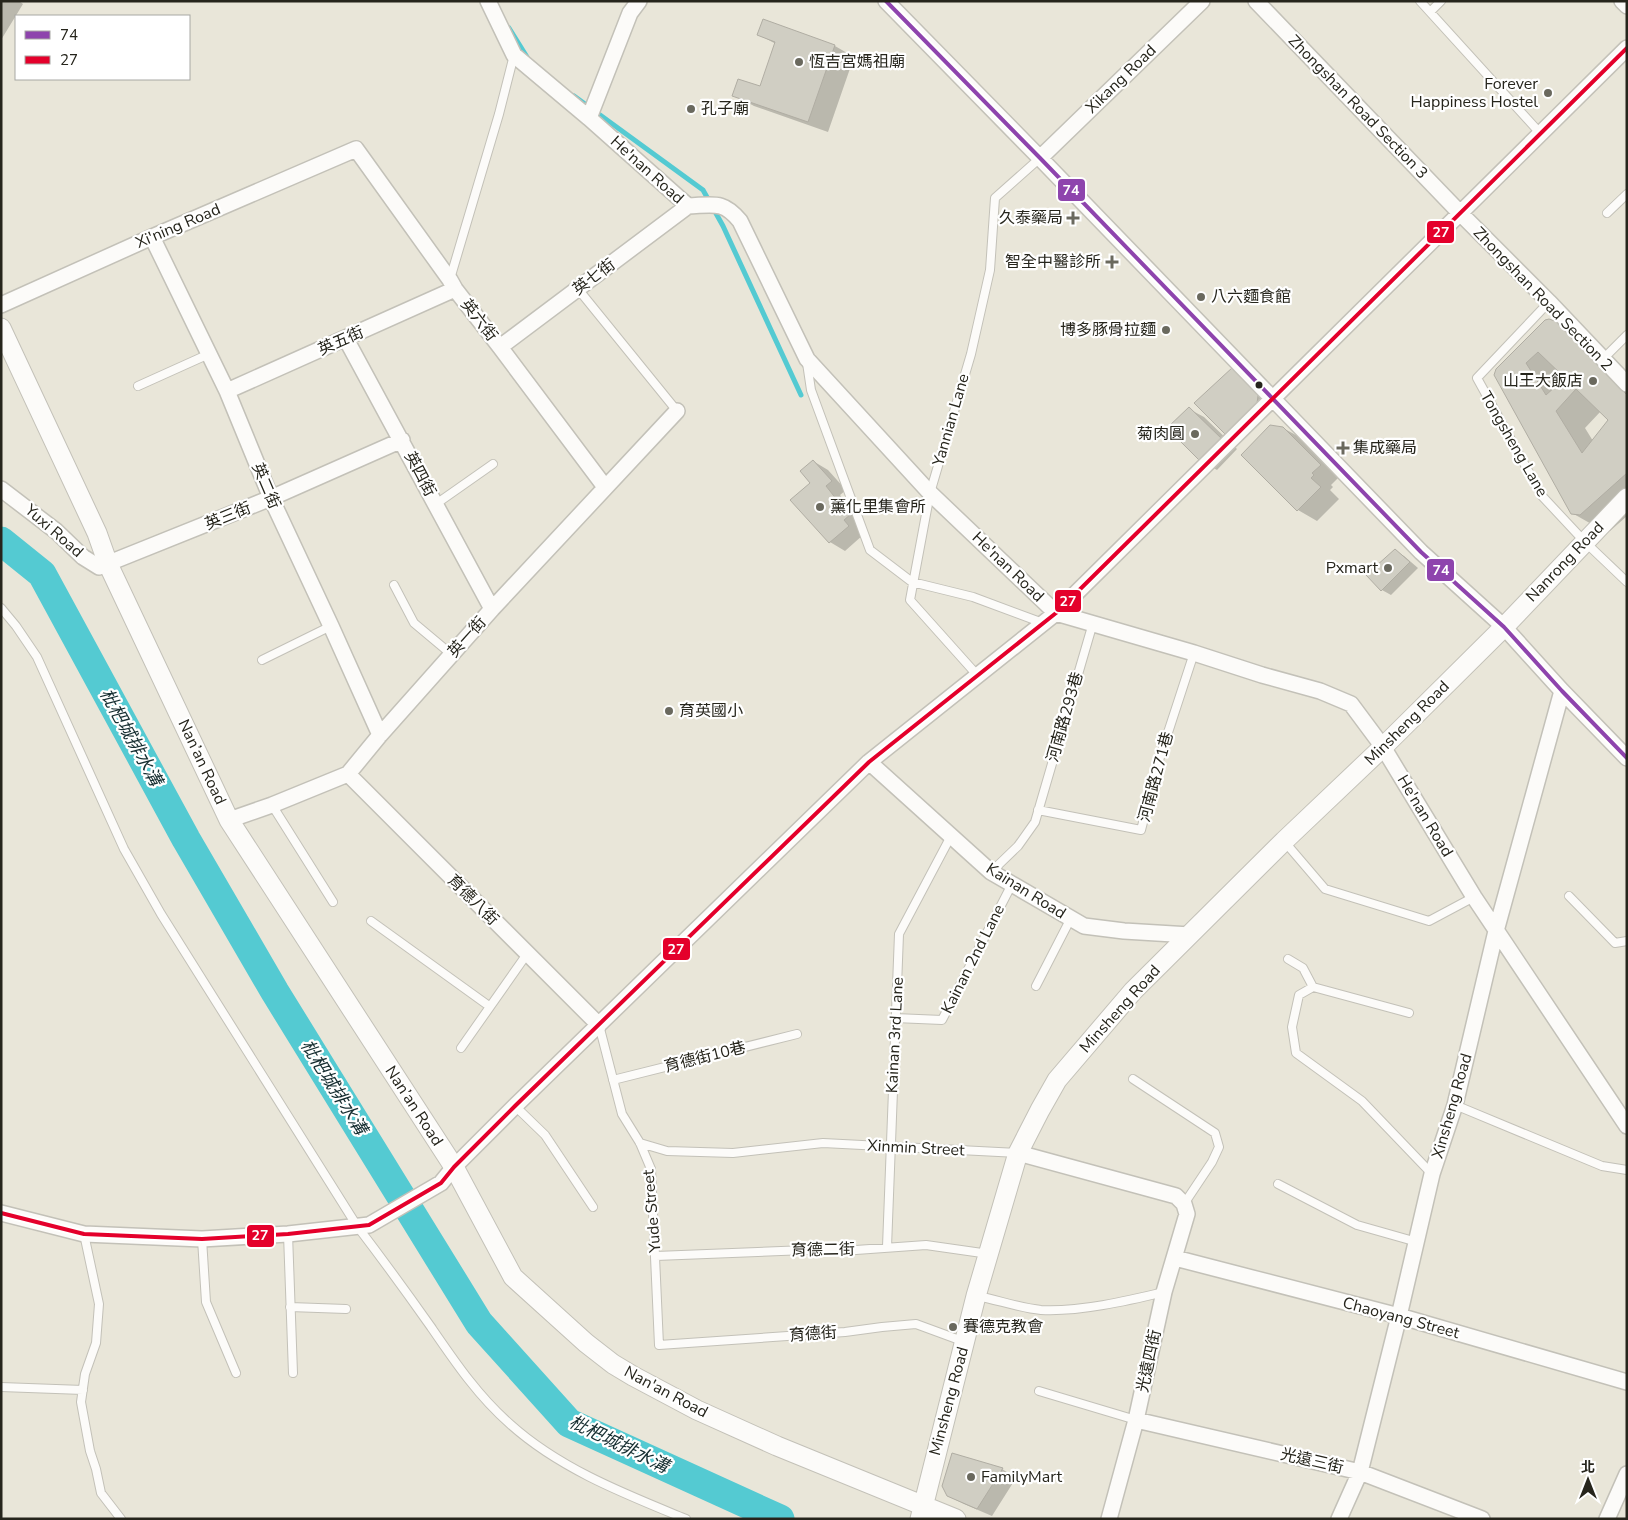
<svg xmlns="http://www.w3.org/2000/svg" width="1628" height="1520" viewBox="0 0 1628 1520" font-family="'Nunito Sans','Noto Sans TC',sans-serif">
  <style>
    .shadow { fill: #0003; fill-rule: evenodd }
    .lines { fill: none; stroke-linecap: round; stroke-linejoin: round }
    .stream { stroke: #54cad2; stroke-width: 5 }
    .river { stroke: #54cad2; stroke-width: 29 }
    .building { fill: #d0cec3; stroke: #b0ada3; fill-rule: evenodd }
    .service-casing { stroke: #c3c1b8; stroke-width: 10 }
    .minor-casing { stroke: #c3c1b8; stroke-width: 18 }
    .tertiary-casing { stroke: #c3c1b8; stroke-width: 21 }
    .service { stroke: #fcfbf9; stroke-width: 8 }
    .minor { stroke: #fcfbf9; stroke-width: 15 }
    .tertiary { stroke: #fcfbf9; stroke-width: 19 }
    .bus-1-casing { stroke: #fff; stroke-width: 8 }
    .bus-2-casing { stroke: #fff; stroke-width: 8 }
    .bus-1 { stroke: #8e44ad; stroke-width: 4 }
    .bus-2 { stroke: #e4002b; stroke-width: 4 }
    .poi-dot { fill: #6a695e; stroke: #fff; stroke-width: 2 }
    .bus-dot { fill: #26251c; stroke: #fff; stroke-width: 2 }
    .labels { text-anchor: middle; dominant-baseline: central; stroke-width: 4.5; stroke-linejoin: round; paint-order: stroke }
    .poi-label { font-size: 16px; fill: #26251c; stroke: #fff; text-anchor: start }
    .street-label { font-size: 16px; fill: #26251c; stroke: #fff }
    .water-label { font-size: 18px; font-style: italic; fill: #152d30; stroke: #fff }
    .line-badge { stroke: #fff; stroke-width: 2 }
    .badge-label { font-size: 14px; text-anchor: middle; font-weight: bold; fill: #fff }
  </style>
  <rect width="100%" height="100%" fill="#e9e6d9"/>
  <path class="shadow" d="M1,1h18l4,3 -22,36z
    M759,35l76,11 19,11 -26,75 -74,-26 -20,-11 26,-7 16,-44z
    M1546,321l81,61v134l-17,15 -8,-1 -30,-17 -76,-138zM1562,373l5,5 -9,8 -3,-6zM1601,411l8,9 -16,21 -8,-13z
    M1233,369l39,30v12l-32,31 -14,-9z
    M1189,409l15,8 33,32 -20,21 -14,-8z
    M1283,428l20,11 37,37 -9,9 2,2 -3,3 9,9 -22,22 -19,-11z
    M813,461l15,9 18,20 -6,5 11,15 13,13 -6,6 5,6 -18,16 -15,-9 -38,-42 20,-17z
    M1395,551l9,5 14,12 -27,27 -9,-5z
    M953,1455l49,14 14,9 -24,38 -28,-12 -16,-8z"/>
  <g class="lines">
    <path class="stream" d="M509,28l18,29
      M574,96l129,94 20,36 78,169"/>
    <path class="river" d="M1,541l41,33 144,265 89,153 204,331 90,100 211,96"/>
  </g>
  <path class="building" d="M763,19l72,26 -27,77 -76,-26 6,-17 22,7 15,-44 -18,-7z
    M1549,319l9,3 69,73v78l-47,42 -9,-1 -77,-139 2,-6 49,-49zM1538,352l27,26 -19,17 -20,-32zM1576,389l32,31 -26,33 -26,-42z
    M1233,367l25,22v7l-1,7 -32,31 -31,-31z
    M1189,407l34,33 -21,23 -35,-35z
    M1270,425l13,2 38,38 -9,8 2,2 -3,3 10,9 -24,24 -56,-56z
    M813,460l19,21 -6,5 11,14 14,14 -7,6 5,6 -20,17 -39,-43 20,-17 -10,-12z
    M1395,549l15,13 -29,29 -15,-16z
    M952,1453l51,15 -26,41 -30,-13 -5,-10z"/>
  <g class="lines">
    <defs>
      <path id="service" d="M1420,1l120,132
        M1430,12l11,-11
        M1607,213l20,-19
        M450,279l49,-165 15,-59
        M578,289l99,122
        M1549,302l-72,76 65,118 43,46 42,40
        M1602,360l25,-25
        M807,363l4,27 59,160 42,32 61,15 70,26
        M138,386l71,-32
        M436,504l57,-40
        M394,585l20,38 37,31
        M1,608l15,18 21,31 87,192 37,65 196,312c26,34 50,67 74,101 24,35 47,69 79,97 50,45 115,70 176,95
        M262,660l69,-34
        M978,676l-68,-76 20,-107 41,-139 19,-84 5,-72 45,-40
        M272,805l61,97
        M1038,810l103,20 19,-73 34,-104
        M1284,841l41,48 104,32 45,-24
        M991,872l27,-26 17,-24 58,-199
        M1569,896l46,47 12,-2
        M371,921l118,85
        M1288,959l15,9 10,19
        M1036,986l35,-68
        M1409,1013l-96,-26 -14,8 -7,32 4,26 66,48 70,73
        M895,1018l47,2 70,-136
        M599,1025l23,89 18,29 11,26 8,176 186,-13 37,-5 34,-3 49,18
        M461,1048l66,-94
        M1133,1079l82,54 4,14 -7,15 -28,42
        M613,1080l184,-46
        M1455,1105l147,61 25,4
        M515,1106l30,29 48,72
        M640,1143l27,8 66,2 90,-10 195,10
        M1278,1184l79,41 60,17
        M84,1234l15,70 -3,39 -11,31 -4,28 9,49 6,18 5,24 20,26
        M288,1234l5,139
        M202,1239l4,63 30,71
        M887,1247l12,-313 52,-98
        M656,1256l176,-7 10,2 84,-6 63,9
        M977,1296c21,4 43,12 64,14 38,2 86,-9 123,-18
        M290,1307l56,2
        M1,1387l82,3
        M1039,1391l97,29"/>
      <path id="minor" d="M488,1l26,54 75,63
        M639,1l-9,12 -41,105 99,88c25,-1 35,-6 52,15l67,138 123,134 126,120 138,40 68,22 58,16 31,13 32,43 91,150 153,229
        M886,1l154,157 381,394 83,75 58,64 65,67
        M1256,1l204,212 89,89 78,82
        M1622,1l5,5
        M1040,158l162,-157
        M152,237l75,154 44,107 60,128 49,109
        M1,305l151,-68 204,-88 94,131 5,9 45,58 105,140
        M346,339l146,270
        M500,347l188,-141
        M227,391l228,-102
        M1,489l55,42 27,26 16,10 172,-69 131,-58
        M869,762l122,110 93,54 40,5 66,4
        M348,774l251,251
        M229,820l43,-15 76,-31 32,-39 112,-126 185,-198
        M1018,1153l158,43 8,8 3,10 -23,78 -28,128 -27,99
        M1,1213l83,21 118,5 86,-5 81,-9 72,-42 13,-16 61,-61 354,-344 187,-149 571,-565
        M1175,1258l224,58 228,66
        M1136,1420l224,52 122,47
        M1339,1519l21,-47 39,-156 33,-142 23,-69 41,-174 66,-240
        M1607,1519l20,-45"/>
      <path id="tertiary" d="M1,328l96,205 11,31 121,256 225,347 59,110 73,66 27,21 20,12 64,34 80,36 179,73
        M920,1519l56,-223 42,-143 22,-43 17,-30 76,-89 151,-150 99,-94 121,-120 123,-129"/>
    </defs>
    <use href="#service" class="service-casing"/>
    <use href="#minor" class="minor-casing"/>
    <use href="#tertiary" class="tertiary-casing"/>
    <use href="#service" class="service"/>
    <use href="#minor" class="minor"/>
    <use href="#tertiary" class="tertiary"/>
    <defs>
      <path id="bus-1" d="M886,1l154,157 381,394 83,75 58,64 65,67"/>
      <path id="bus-2" d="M1,1213l83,21 118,5 86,-5 81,-9 72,-42 13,-16 61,-61 354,-344 187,-149 571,-565"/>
    </defs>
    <use href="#bus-1" class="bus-1-casing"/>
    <use href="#bus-2" class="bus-2-casing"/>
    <use href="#bus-1" class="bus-1"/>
    <use href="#bus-2" class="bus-2"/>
  </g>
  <g class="poi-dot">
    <circle cx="799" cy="62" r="5"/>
    <circle cx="1548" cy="93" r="5"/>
    <circle cx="691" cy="109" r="5"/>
    <path d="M1070.5 210.5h5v5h5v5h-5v5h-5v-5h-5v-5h5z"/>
    <path d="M1109.5 254.5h5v5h5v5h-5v5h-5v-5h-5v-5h5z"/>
    <circle cx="1201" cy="297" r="5"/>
    <circle cx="1166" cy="330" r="5"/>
    <circle cx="1593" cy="381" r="5"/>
    <circle cx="1195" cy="434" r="5"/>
    <path d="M1340.5 440.5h5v5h5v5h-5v5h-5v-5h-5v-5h5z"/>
    <circle cx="820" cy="507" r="5"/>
    <circle cx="1388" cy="568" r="5"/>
    <circle cx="669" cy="711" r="5"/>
    <circle cx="953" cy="1327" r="5"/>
    <circle cx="971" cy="1477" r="5"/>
  </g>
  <circle class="bus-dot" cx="1259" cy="385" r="4.5"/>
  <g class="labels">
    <g class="poi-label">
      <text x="809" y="62">恆吉宮媽祖廟</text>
      <text x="1538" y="84" text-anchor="end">Forever<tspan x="1538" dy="18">Happiness Hostel</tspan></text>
      <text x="701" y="109">孔子廟</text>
      <text x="1063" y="218" text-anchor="end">久泰藥局</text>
      <text x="1101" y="262" text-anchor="end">智全中醫診所</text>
      <text x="1211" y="297">八六麵食館</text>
      <text x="1156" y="330" text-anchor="end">博多豚骨拉麵</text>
      <text x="1583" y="381" text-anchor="end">山王大飯店</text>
      <text x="1185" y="434" text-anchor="end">菊肉圓</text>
      <text x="1353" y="448">集成藥局</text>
      <text x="830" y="507">薰化里集會所</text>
      <text x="1378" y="568" text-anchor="end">Pxmart</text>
      <text x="679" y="711">育英國小</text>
      <text x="963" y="1327">賽德克教會</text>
      <text x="981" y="1477">FamilyMart</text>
    </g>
    <g class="street-label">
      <text transform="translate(1121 79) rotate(-44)">Xikang Road</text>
      <text transform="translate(1358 107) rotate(46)">Zhongshan Road Section 3</text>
      <text transform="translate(647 170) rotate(42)">He'nan Road</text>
      <text transform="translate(178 226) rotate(-23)">Xi'ning Road</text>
      <text transform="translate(594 277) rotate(-37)">英七街</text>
      <text transform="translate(1543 299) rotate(46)">Zhongshan Road Section 2</text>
      <text transform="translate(479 320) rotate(52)">英六街</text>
      <text transform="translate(341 341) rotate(-24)">英五街</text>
      <text transform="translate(951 420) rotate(-74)">Yannian Lane</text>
      <text transform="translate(1514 444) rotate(60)">Tongsheng Lane</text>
      <text transform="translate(420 474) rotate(62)">英四街</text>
      <text transform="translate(266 486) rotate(67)">英二街</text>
      <text transform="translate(228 516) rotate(-22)">英三街</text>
      <text transform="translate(54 531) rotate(41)">Yuxi Road</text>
      <text transform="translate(1565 562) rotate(-46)">Nanrong Road</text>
      <text transform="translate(1008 567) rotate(44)">He'nan Road</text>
      <text transform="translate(467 637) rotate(-48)">英一街</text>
      <text transform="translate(1065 717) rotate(-74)">河南路293巷</text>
      <text transform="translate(1407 723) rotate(-45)">Minsheng Road</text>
      <text transform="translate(202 762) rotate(65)">Nan’an Road</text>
      <text transform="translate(1156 777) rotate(-75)">河南路271巷</text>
      <text transform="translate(1425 816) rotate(59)">He'nan Road</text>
      <text transform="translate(1026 891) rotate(32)">Kainan Road</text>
      <text transform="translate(473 900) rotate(45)">育德八街</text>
      <text transform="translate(973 959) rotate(-63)">Kainan 2nd Lane</text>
      <text transform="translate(1120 1009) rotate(-48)">Minsheng Road</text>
      <text transform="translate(895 1035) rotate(-87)">Kainan 3rd Lane</text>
      <text transform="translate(705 1057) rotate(-14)">育德街10巷</text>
      <text transform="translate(414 1106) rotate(57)">Nan’an Road</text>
      <text transform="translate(1452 1106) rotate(-74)">Xinsheng Road</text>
      <text transform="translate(916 1148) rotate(3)">Xinmin Street</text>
      <text transform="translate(652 1211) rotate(-95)">Yude Street</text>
      <text transform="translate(823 1250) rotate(-1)">育德二街</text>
      <text transform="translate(1401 1318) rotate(15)">Chaoyang Street</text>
      <text transform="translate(813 1334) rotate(-4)">育德街</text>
      <text transform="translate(1149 1361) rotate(-78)">光遠四街</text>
      <text transform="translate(666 1392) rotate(28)">Nan'an Road</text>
      <text transform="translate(949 1401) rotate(-75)">Minsheng Road</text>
      <text transform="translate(1312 1461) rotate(13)">光遠三街</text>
    </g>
    <g class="water-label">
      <text transform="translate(131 737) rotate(61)">枇杷城排水溝</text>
      <text transform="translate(334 1087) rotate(58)">枇杷城排水溝</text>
      <text transform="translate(619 1444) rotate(26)">枇杷城排水溝</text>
    </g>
  </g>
  <g class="line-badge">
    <rect x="1057" y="178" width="29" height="24" rx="5" fill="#8e44ad"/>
    <rect x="1426" y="220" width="29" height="24" rx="5" fill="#e4002b"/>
    <rect x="1426" y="558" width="29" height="24" rx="5" fill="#8e44ad"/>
    <rect x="1054" y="589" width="28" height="24" rx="5" fill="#e4002b"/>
    <rect x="662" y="937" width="29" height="24" rx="5" fill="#e4002b"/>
    <rect x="246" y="1224" width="29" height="24" rx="5" fill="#e4002b"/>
  </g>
  <g class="badge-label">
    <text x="1071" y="195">74</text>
    <text x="1441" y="237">27</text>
    <text x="1441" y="575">74</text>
    <text x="1068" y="606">27</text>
    <text x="676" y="954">27</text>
    <text x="260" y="1240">27</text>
  </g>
  <rect width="1628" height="1520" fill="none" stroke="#26251c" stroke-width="5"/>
  <rect x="15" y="15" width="175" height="65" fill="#ffffff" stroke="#a8a8a4"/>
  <rect x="25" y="31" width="25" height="8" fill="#8e44ad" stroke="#a8a8a4"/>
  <text x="60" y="40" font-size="15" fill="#26251c">74</text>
  <rect x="25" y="56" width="25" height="8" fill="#e4002b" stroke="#a8a8a4"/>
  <text x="60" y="65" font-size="15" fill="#26251c">27</text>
  <g transform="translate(1588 1480)" stroke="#ffffff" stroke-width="4" paint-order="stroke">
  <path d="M0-4L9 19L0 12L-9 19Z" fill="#26251c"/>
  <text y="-8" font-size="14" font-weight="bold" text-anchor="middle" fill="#26251c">北</text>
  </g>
</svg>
